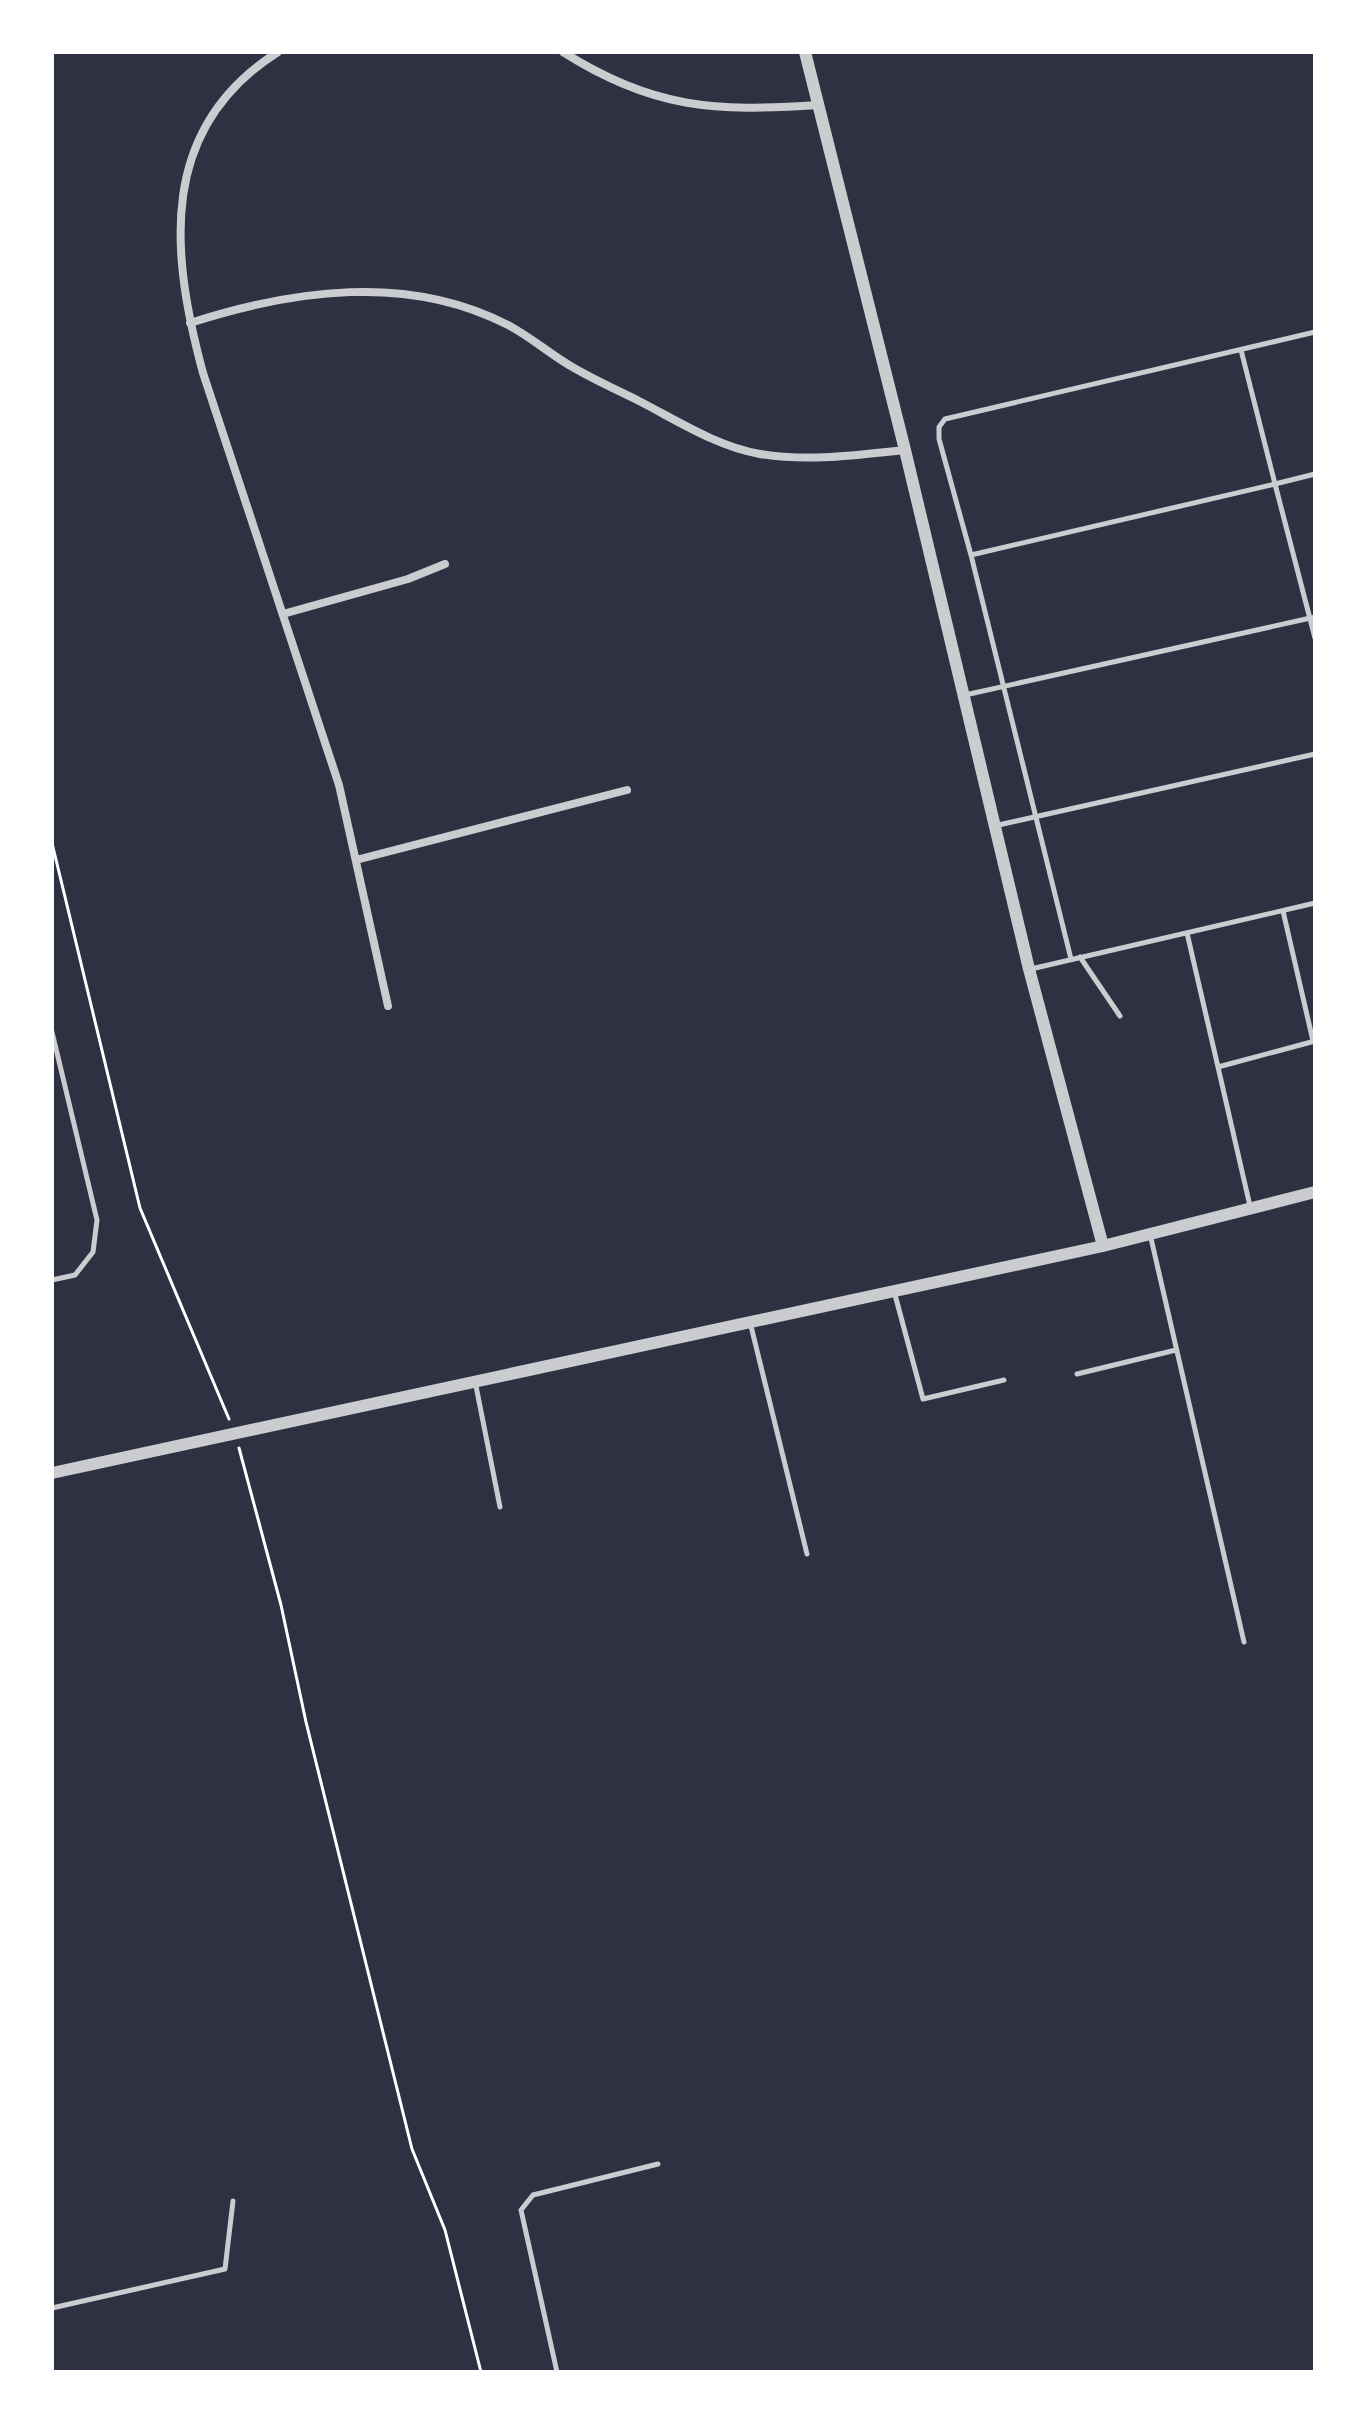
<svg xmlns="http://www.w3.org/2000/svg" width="1367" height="2424" viewBox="0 0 1367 2424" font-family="'Exo 2',sans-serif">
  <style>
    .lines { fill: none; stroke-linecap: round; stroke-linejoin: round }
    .path { stroke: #fff; stroke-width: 3 }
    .service { stroke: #caccd0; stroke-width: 5 }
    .minor { stroke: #caccd0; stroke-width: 8 }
    .tertiary { stroke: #caccd0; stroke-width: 12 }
  </style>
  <rect width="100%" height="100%" fill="#2d3142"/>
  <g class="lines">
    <path class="path" d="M52,843l88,365 89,211
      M239,1448l42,157 25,117 106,427 33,81 36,142"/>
    <path class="service" d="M1241,350l34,134 40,-10
      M971,555l-32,-116v-12l6,-8 370,-87
      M965,695l350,-78
      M994,826l321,-72
      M1283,911l30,130
      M1187,933l31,134
      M1080,957l40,59
      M1071,959l-100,-404 304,-71 40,154
      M1031,969l284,-66
      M52,1032l45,188 -4,32 -18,23 -23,5
      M1250,1206l-32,-139 97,-26
      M1150,1234l94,408
      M894,1291l29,108 81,-19
      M750,1322l57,232
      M1077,1374l99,-24
      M475,1381l25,126
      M52,2308l173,-39 8,-68
      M557,2372l-36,-162 12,-15 125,-31"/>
    <path class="minor" d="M278,52c-120,76 -108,199 -75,321l136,412 49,221
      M563,52c90,57 152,60 255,53
      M190,323c102,-33 218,-50 318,2 23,12 43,30 66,43 21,12 43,22 65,33 39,20 77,45 121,53 48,8 97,1 145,-4
      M283,614l125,-35 37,-15
      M356,860l271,-70"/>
    <path class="tertiary" d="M805,52l100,398 124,519 74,277
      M52,1473l1051,-227 212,-54"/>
  </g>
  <rect width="1367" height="2424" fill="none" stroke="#ffffff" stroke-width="108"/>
</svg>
